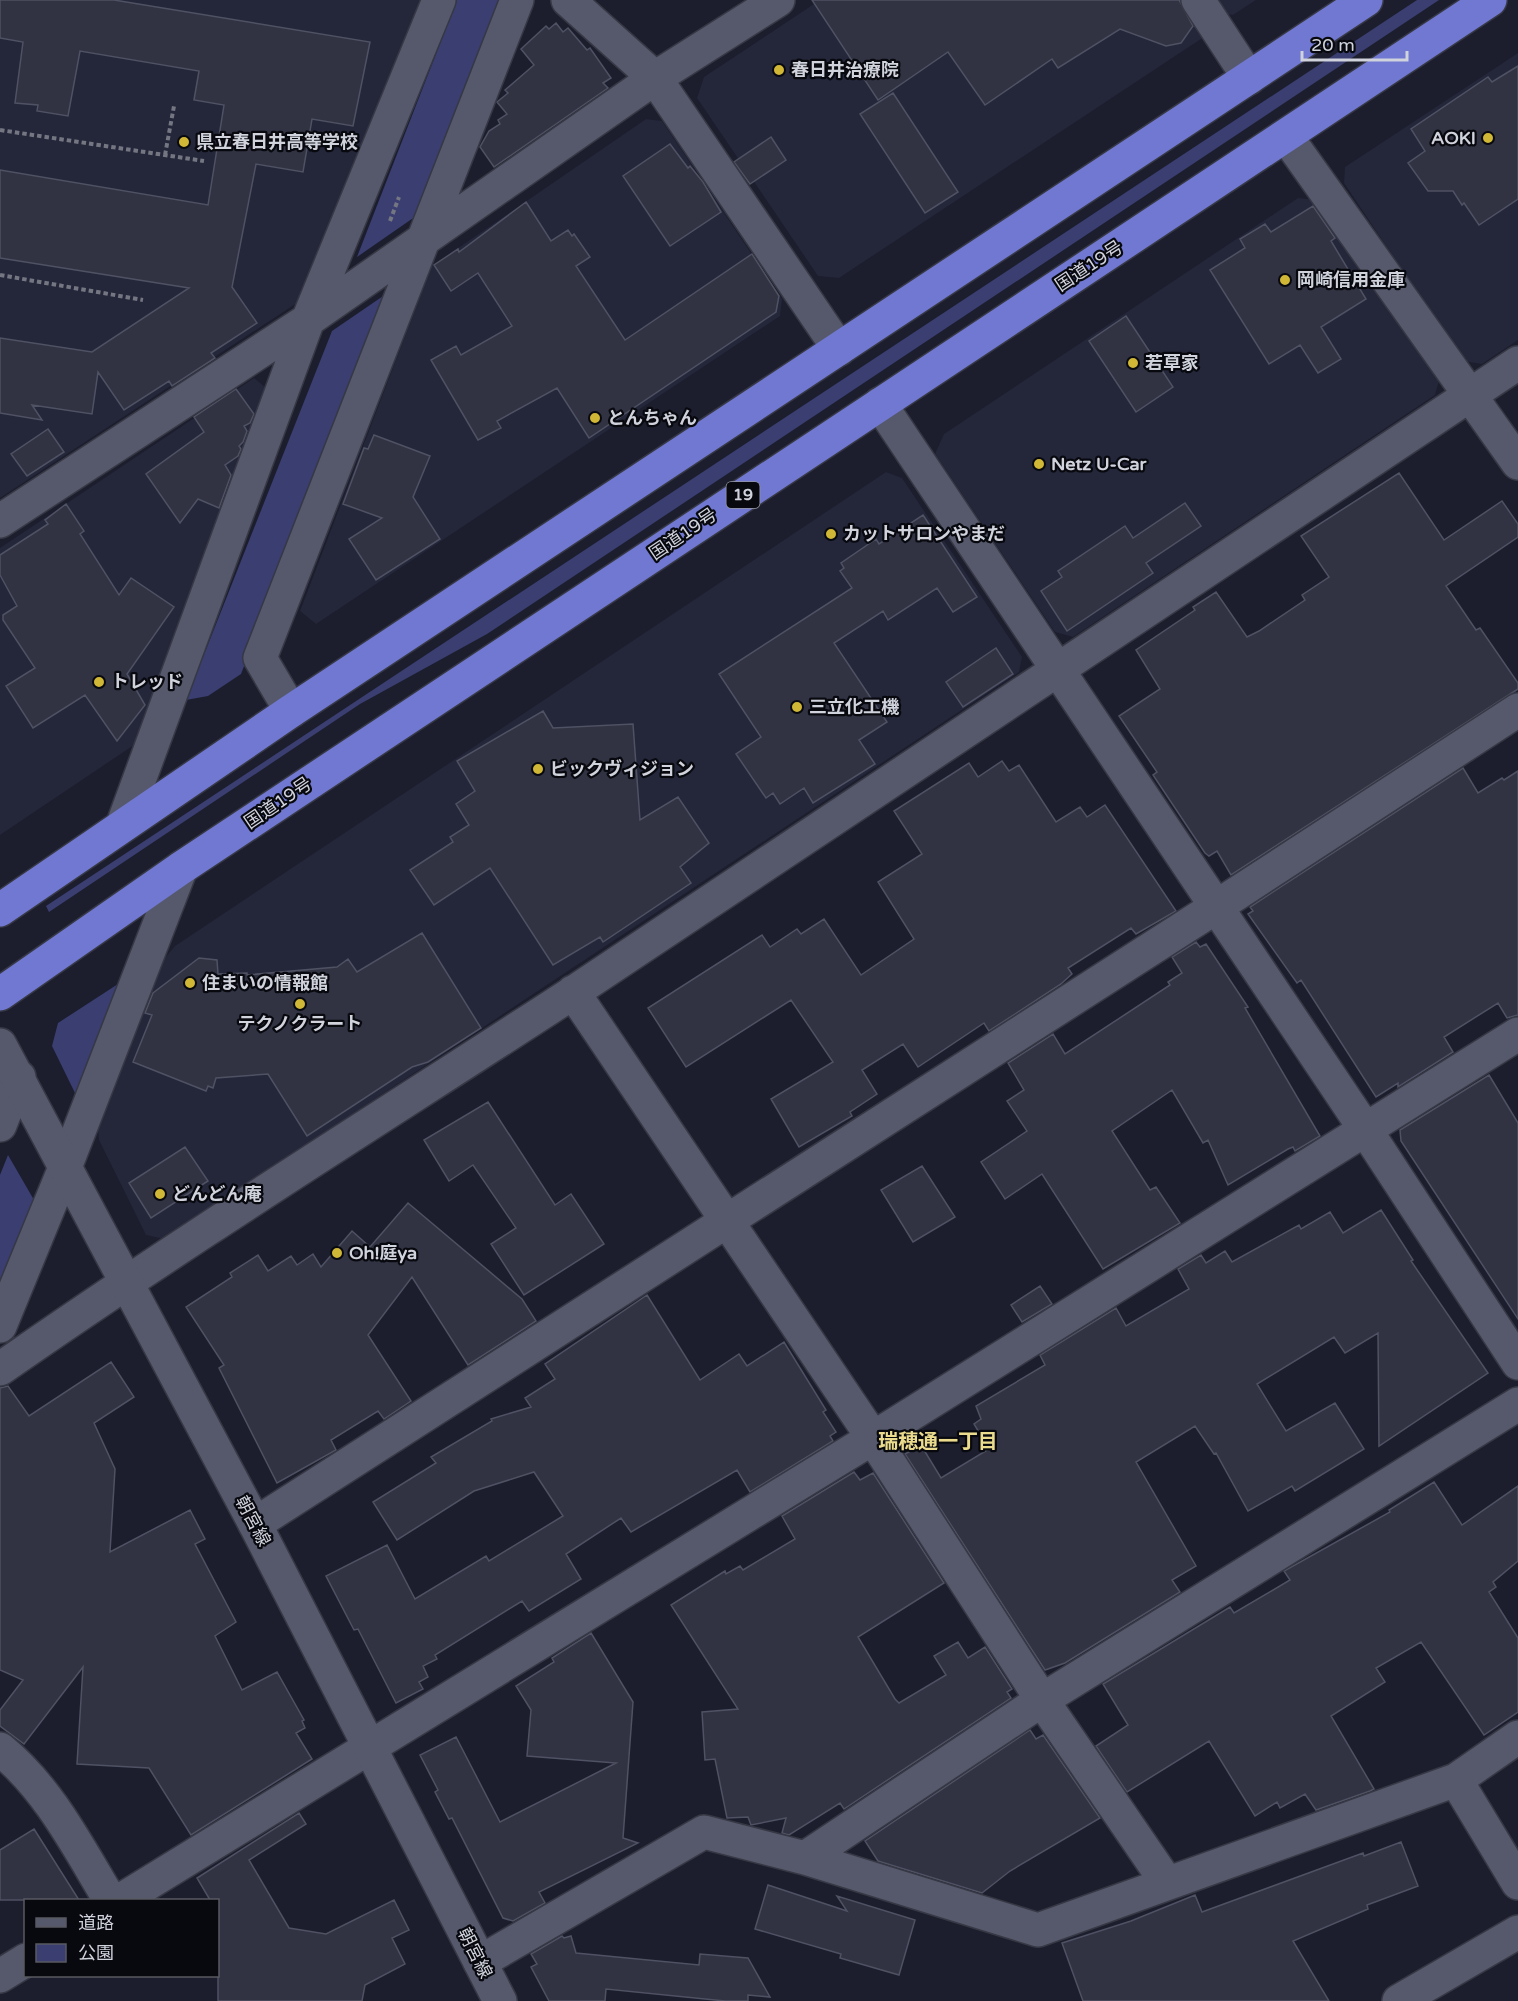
<svg xmlns="http://www.w3.org/2000/svg" width="1518" height="2001" viewBox="0 0 1518 2001" font-family="'Varela Round','Noto Sans JP',sans-serif">
  <style>
    .built { fill: #24263a }
    .green { fill: #3a3e71 }
    .building { fill: #313343; stroke: #4f5263; stroke-width: 1.5 }
    .lines { fill: none; stroke-linecap: round; stroke-linejoin: round }
    .street-casing { stroke: #373845; stroke-width: 36 }
    .secondary-casing { stroke: #373845; stroke-width: 36 }
    .highway-casing { stroke: #373845; stroke-width: 36 }
    .path { stroke: #747682; stroke-width: 4; stroke-dasharray: 4.5 3; stroke-linecap: butt }
    .street { stroke: #56596b; stroke-width: 33 }
    .secondary { stroke: #56596b; stroke-width: 33 }
    .highway { stroke: #7078d2; stroke-width: 33 }
    .poi-dot { fill: #d1b736; stroke: #08090f; stroke-width: 2 }
    .labels { text-anchor: middle; dominant-baseline: central; stroke-width: 4.5; stroke-linejoin: round; paint-order: stroke }
    .shield { fill: #08090f; stroke: #94969e; stroke-width: 1.5 }
    .shield-label { font-size: 16px; font-weight: bold; fill: #d0d2dc }
    .poi-label { font-size: 18px; font-weight: bold; fill: #d0d2dc; stroke: #08090f; text-anchor: start }
    .street-label { font-size: 18px; fill: #d0d2dc; stroke: #08090f }
    .neighbourhood-label { font-size: 20px; font-weight: bold; fill: #ebdb8c; stroke: #08090f }
  </style>
  <rect width="100%" height="100%" fill="#1c1e2d"/>
  <path class="built" d="M0,0h422l-116,297 -306,201z
    M820,0h365l19,37 -365,241 -21,-2 -121,-178 7,-21z
    M1213,0h43l-23,15 -12,-2z
    M1518,53v287l-36,24 -19,-3 -119,-178 1,-16z
    M646,119l16,2 120,178 -2,17 -464,308 -16,-13 132,-345z
    M1298,198l19,2 123,177 -5,18 -362,242 -18,-5 -120,-178 9,-20z
    M254,378l17,14 -137,353 -134,90v-287z
    M886,472l16,6 120,179 -3,15 -855,567 -18,-4 -47,-95 -1,-14 66,-167 11,-13z"/>
  <path class="green" d="M457,0h47l-85,214 -62,43z
    M1417,0h22l-952,634 -127,70 -311,208 -3,-6z
    M389,292l-148,382 -33,22 -22,4 146,-369z
    M118,984l-42,111 -24,-49 6,-23z
    M8,1155l26,45 -34,92v-117z"/>
  <path class="building" d="M0,0h114l256,42 -17,84 -41,-7 -9,53 -47,-8 -24,123 25,36 -46,30 4,5 -43,28 -3,-5 -45,29 -26,-38 -6,42 -60,-9 10,15 -42,-7v-75l92,14 97,-64 -189,-30v-88l208,35 16,-100 -30,-5 5,-29 -119,-20 -12,65 -31,-5 1,-6 -23,-2 8,-61 -23,-4z
    M812,0h367l14,26 -12,17 -15,3 -46,-17 -62,39 -6,-9 -67,46 -37,-53 -70,48z
    M556,23l7,9 5,-4 19,22 3,-2 21,30 -8,5 5,5 -114,79 -14,-20 9,-16 11,-7 -2,-4 9,-6 -10,-12 11,-9 -3,-3 29,-25 -13,-16 25,-23 3,3z
    M1518,66v133l-39,26 -15,-22 -2,2 -9,-14h-25l-20,-28 17,-12 -14,-22 77,-52 4,5z
    M893,93l65,99 -33,21 -65,-99z
    M771,137l15,23 -36,24 -16,-22z
    M670,144l18,24 2,-2 13,16 18,30 -51,34 -47,-70z
    M526,202l25,39 17,-11 4,6 2,-2 16,23 -14,9 49,74 127,-86 27,42 -3,16 -187,126 -32,-50 -60,33 4,7 -23,12 -47,-80 25,-14 5,9 51,-29 -34,-53 -27,18 -17,-26 24,-16 1,3z
    M1313,206l22,32 -4,3 35,58 -45,28 20,32 -23,14 -18,-28 -31,19 -59,-94 35,-22 -5,-9 25,-15 6,8z
    M1126,316l47,71 -37,25 -47,-71z
    M236,389l18,25 -4,9 -6,3 3,5 -4,11 -4,4 2,3 -3,7 -13,9 6,10 -12,33 -21,-9 -18,24 -34,-49 58,-42 -10,-15z
    M48,429l16,23 -37,24 -16,-22z
    M374,435l56,21 -17,41 27,42 -64,41 -27,-41 33,-21 -39,-14 21,-56 4,1z
    M1399,473l45,67 58,-39 16,23v13l-72,49 30,44 4,-2 38,55v6l-287,186 -14,-24 -8,5 -4,-3 -52,-78 4,-3 -38,-56 41,-27 -24,-39 59,-40 -2,-3 23,-15 31,45 12,-6 46,-31 -3,-5 27,-18 -28,-41z
    M1185,503l16,23 -55,37 7,10 -86,58 -26,-40 21,-14 -4,-6 67,-45 8,12z
    M66,504l18,27 -4,3 39,61 12,-17 43,29 -47,67 18,31 -28,36 -32,-46 -52,33 -27,-42 29,-18 -32,-48v-5l14,-9 -17,-31v-20l48,-31 -3,-4z
    M923,515l54,82 -24,15 -16,-24 -49,32 -5,-9 -49,32 53,79 -28,18 16,24 -62,39 -9,-15 -24,16 -7,-11 -7,5 -30,-44 25,-17 -42,-63 133,-86 -12,-17 4,-3 -3,-5 35,-24 3,5z
    M996,648l17,26 -50,33 -17,-25z
    M543,711l10,17 80,-4 7,96 38,-23 31,46 -29,24 11,16 -88,59 -3,-5 -47,28 -63,-97 -56,37 -24,-35 43,-28 -3,-5 19,-12 -13,-21 19,-13 -18,-30z
    M1002,761l7,10 10,-6 37,57 24,-15 7,10 18,-12 71,106 -40,23 -5,-6 -63,40 4,6 -11,10 -72,47 -5,-8 -66,44 -15,-23 -41,26 15,24 -27,18 2,4 -53,31 -28,-48 62,-37 -42,-62 -105,67 -38,-59 114,-73 8,12 27,-18 4,5 23,-15 37,56 53,-36 -36,-57 44,-28 -28,-43 75,-48 9,14z
    M1463,768l15,25 24,-15 2,2 14,-9v244l-11,3 -9,-15 -54,34 9,15 -55,35v-4l-22,14 -75,-117 -4,3 -49,-69 5,-3 -3,-4z
    M422,933l59,95 -53,34 -16,5 -105,69 -39,-62 -52,4 -3,10 -5,-2 -2,5 -73,-29 19,-47 -7,-2 8,-20 46,-35 18,2 1,14 29,-1v2l90,-8 11,-8 9,13z
    M1196,942l4,5 6,-3 42,63 -3,1 75,128 -25,15 -2,-4 -5,2 -60,36 -20,-45 -5,3 -31,-53 -60,41 38,59 6,-3 24,36 -77,46 -61,-95 -37,25 -24,-37 46,-31 -20,-30 17,-11 -16,-27 45,-29 12,20 105,-69 -2,-3 14,-9 -10,-16z
    M1489,1075l29,48v196l-117,-178 -1,-11z
    M488,1102l67,103 16,-11 33,50 -80,51 -33,-51 25,-16 -43,-63 -24,16 -25,-41z
    M185,1147l23,34 -57,37 -22,-35z
    M922,1166l33,51 -42,25 -32,-52z
    M408,1203l114,96 14,22 -68,44 -56,-88 -44,58 43,66 -27,18 -6,-8 -47,29 5,10 -59,33 -58,-115 5,-3 -38,-58 46,-30 -2,-4 28,-18 10,16 23,-15 6,9 16,-11 8,13 31,-36 18,16z
    M1381,1210l32,50 -2,1 77,112 -109,73 -1,-113 -33,20 -11,-16 -77,47 29,47 49,-28 29,46 -69,42 -3,-5 -44,25 -32,-58 -2,1 -19,-28 -59,36 60,104 -24,14 8,12 -115,71 -20,7 -140,-216 16,-9 20,33 48,-29 -15,-25 7,-5 -5,-13 69,-41 -5,-10 76,-47 10,18 63,-37 -11,-20 23,-14 5,8 19,-12 7,11 67,-37 2,4 29,-17 13,21z
    M1040,1286l12,18 -30,18 -11,-17z
    M647,1295l53,85 39,-26 8,12 37,-24 42,68 -3,2 13,20 -6,4 3,5 -83,51 -13,-22 -106,62 -10,-14 -55,36 15,25 -52,32 -7,-10 -87,54 2,4 -14,7 5,11 -9,5 4,7 -27,14 -38,-74 -4,1 -28,-54 61,-31 28,54 71,-43 3,5 74,-45 -29,-44 -60,19 -77,49 -24,-38 63,-39 -5,-6 61,-36 -1,-2 40,-12 -6,-9 30,-19 -10,-15z
    M111,1362l23,35 -40,26 21,46 -5,83 80,-42 15,29 -10,5 41,78 -21,14 27,54 35,-18 27,48 -2,1 3,7 -9,5 16,26 -121,76 -42,-67 -72,-4 6,-97 -59,77 -24,-18v-16l23,-30 -23,-10v-282l8,-2 21,30z
    M854,1472l6,8 13,-7 71,110 -86,54 37,62 4,4 47,-28 -12,-19 24,-14 10,16 17,-11 27,42 -5,3 4,6 -167,111 -4,-6 -51,32 -7,-2 4,-15 -35,7 -3,-8 -21,1 -12,-59 -10,1 -3,-48 36,-3 -67,-104 54,-34 1,3 14,-8 3,4 52,-31 -13,-23z
    M1434,1482l28,43 56,-39v75l-25,21 3,5 -7,5 29,46v74l-34,23 -63,-93 -45,26 9,14 -54,34 43,73 -4,2 -54,19 -11,-16 -25,14 -3,-6 -22,14 -46,-75 -82,51 -31,-46 32,-21 -25,-41 127,-77 4,6 56,-33 -6,-9 106,-59 -1,-2z
    M591,1633l42,69 -10,136 15,5 -99,49 6,11 -32,18 -10,-3 -51,-100 -3,1 -14,-27 3,-2 -18,-35 36,-18 44,85 116,-59 -89,-7 4,-46 -15,-24 38,-24 -2,-4z
    M1030,1730l6,9 7,-4 57,83 -90,53 -28,22 -104,-32 -13,-20z
    M299,1813l7,11 -57,36 40,68 37,6 68,-34 15,30 -17,8 13,26 -40,21 -3,16h-144v-101h-8l-13,-22z
    M34,1829l45,71h-79v-50z
    M1401,1842l17,44 -51,19 1,4 -75,32 36,60h-246l-21,-58 69,-22 64,-26 7,17 161,-59 1,3z
    M768,1885l79,26 -10,-15 78,24 -16,55 -59,-17 1,-4 -86,-25z
    M562,1936l2,2 7,-2 5,17 123,12 1,-11 48,4 22,39 -22,-2v6h-23l-119,-12 -1,12h-56l-18,-34 6,-3 -6,-10z"/>
  <g class="lines">
    <defs>
      <path id="street" d="M568,0l87,78 184,271
        M1198,0l51,78
        M1286,136l232,327
        M880,404l485,725 153,234
        M0,521l308,-201 347,-242 123,-78
        M291,711l-31,-53 257,-658
        M123,824l185,-504 131,-320
        M573,992l300,446 169,262 125,183
        M0,1125l19,-48
        M0,1326l66,-161 115,-297
        M0,1369c188,-131 382,-252 574,-377 316,-207 629,-419 944,-629
        M255,1524l961,-617 302,-197
        M0,1749c49,40 78,98 110,151
        M1456,1780l62,103
        M805,1858l237,-158 476,-296
        M121,1900l752,-462 645,-404
        M480,1962l224,-130 101,26 233,72 418,-150 62,-43
        M0,1976l26,-16
        M1399,2001l119,-69"/>
      <path id="secondary" d="M0,1045l255,479 245,477"/>
      <path id="highway" d="M0,910l291,-199 1075,-711
        M0,994l181,-126 1309,-868"/>
    </defs>
    <use href="#street" class="street-casing"/>
    <use href="#secondary" class="secondary-casing"/>
    <use href="#highway" class="highway-casing"/>
    <path class="path" d="M0,130l204,31
      M165,155l9,-49
      M390,221l9,-24
      M0,275l143,25"/>
    <use href="#street" class="street"/>
    <use href="#secondary" class="secondary"/>
    <use href="#highway" class="highway"/>
  </g>
  <g class="poi-dot">
    <circle cx="779" cy="70" r="6"/>
    <circle cx="1488" cy="138" r="6"/>
    <circle cx="184" cy="142" r="6"/>
    <circle cx="1285" cy="280" r="6"/>
    <circle cx="1133" cy="363" r="6"/>
    <circle cx="595" cy="418" r="6"/>
    <circle cx="1039" cy="464" r="6"/>
    <circle cx="831" cy="534" r="6"/>
    <circle cx="99" cy="682" r="6"/>
    <circle cx="797" cy="707" r="6"/>
    <circle cx="538" cy="769" r="6"/>
    <circle cx="190" cy="983" r="6"/>
    <circle cx="300" cy="1004" r="6"/>
    <circle cx="160" cy="1194" r="6"/>
    <circle cx="337" cy="1253" r="6"/>
  </g>
  <g class="labels">
    <rect class="shield" x="726.5" y="482" width="33" height="26" rx="4.5"/>
    <g class="shield-label">
      <text x="743" y="495">19</text>
    </g>
    <g class="poi-label">
      <text x="791" y="70">春日井治療院</text>
      <text x="1476" y="138" text-anchor="end">AOKI</text>
      <text x="196" y="142">県立春日井高等学校</text>
      <text x="1297" y="280">岡崎信用金庫</text>
      <text x="1145" y="363">若草家</text>
      <text x="607" y="418">とんちゃん</text>
      <text x="1051" y="464">Netz U-Car</text>
      <text x="843" y="534">カットサロンやまだ</text>
      <text x="111" y="682">トレッド</text>
      <text x="809" y="707">三立化工機</text>
      <text x="550" y="769">ビックヴィジョン</text>
      <text x="202" y="983">住まいの情報館</text>
      <text x="300" y="1024" text-anchor="middle">テクノクラート</text>
      <text x="172" y="1194">どんどん庵</text>
      <text x="349" y="1253">Oh!庭ya</text>
    </g>
    <g class="street-label">
      <text transform="translate(1089 266) rotate(-33)">国道19号</text>
      <text transform="translate(683 534) rotate(-34)">国道19号</text>
      <text transform="translate(278 803) rotate(-34)">国道19号</text>
      <text transform="translate(253 1521) rotate(62)">朝宮線</text>
      <text transform="translate(475 1953) rotate(63)">朝宮線</text>
    </g>
    <g class="neighbourhood-label">
      <text x="938" y="1442">瑞穂通一丁目</text>
    </g>
  </g>
  <rect x="24" y="1899" width="195" height="78" fill="#08090f" stroke="#585961" stroke-width="1.5"/>
  <rect x="36" y="1918" width="30" height="9" fill="#56596b" stroke="#585961" stroke-width="1.5"/>
  <text x="78" y="1929" font-size="18" fill="#d0d2dc">道路</text>
  <rect x="36" y="1944" width="30" height="18" fill="#3a3e71" stroke="#585961" stroke-width="1.5"/>
  <text x="78" y="1959" font-size="18" fill="#d0d2dc">公園</text>
  <path d="M1302 51v9h105v-9" fill="none" stroke="#d0d2dc" stroke-width="3"/>
  <text x="1311" y="51" font-size="18" fill="#d0d2dc" stroke="#08090f" stroke-width="4.5" paint-order="stroke">20 m</text>
</svg>
